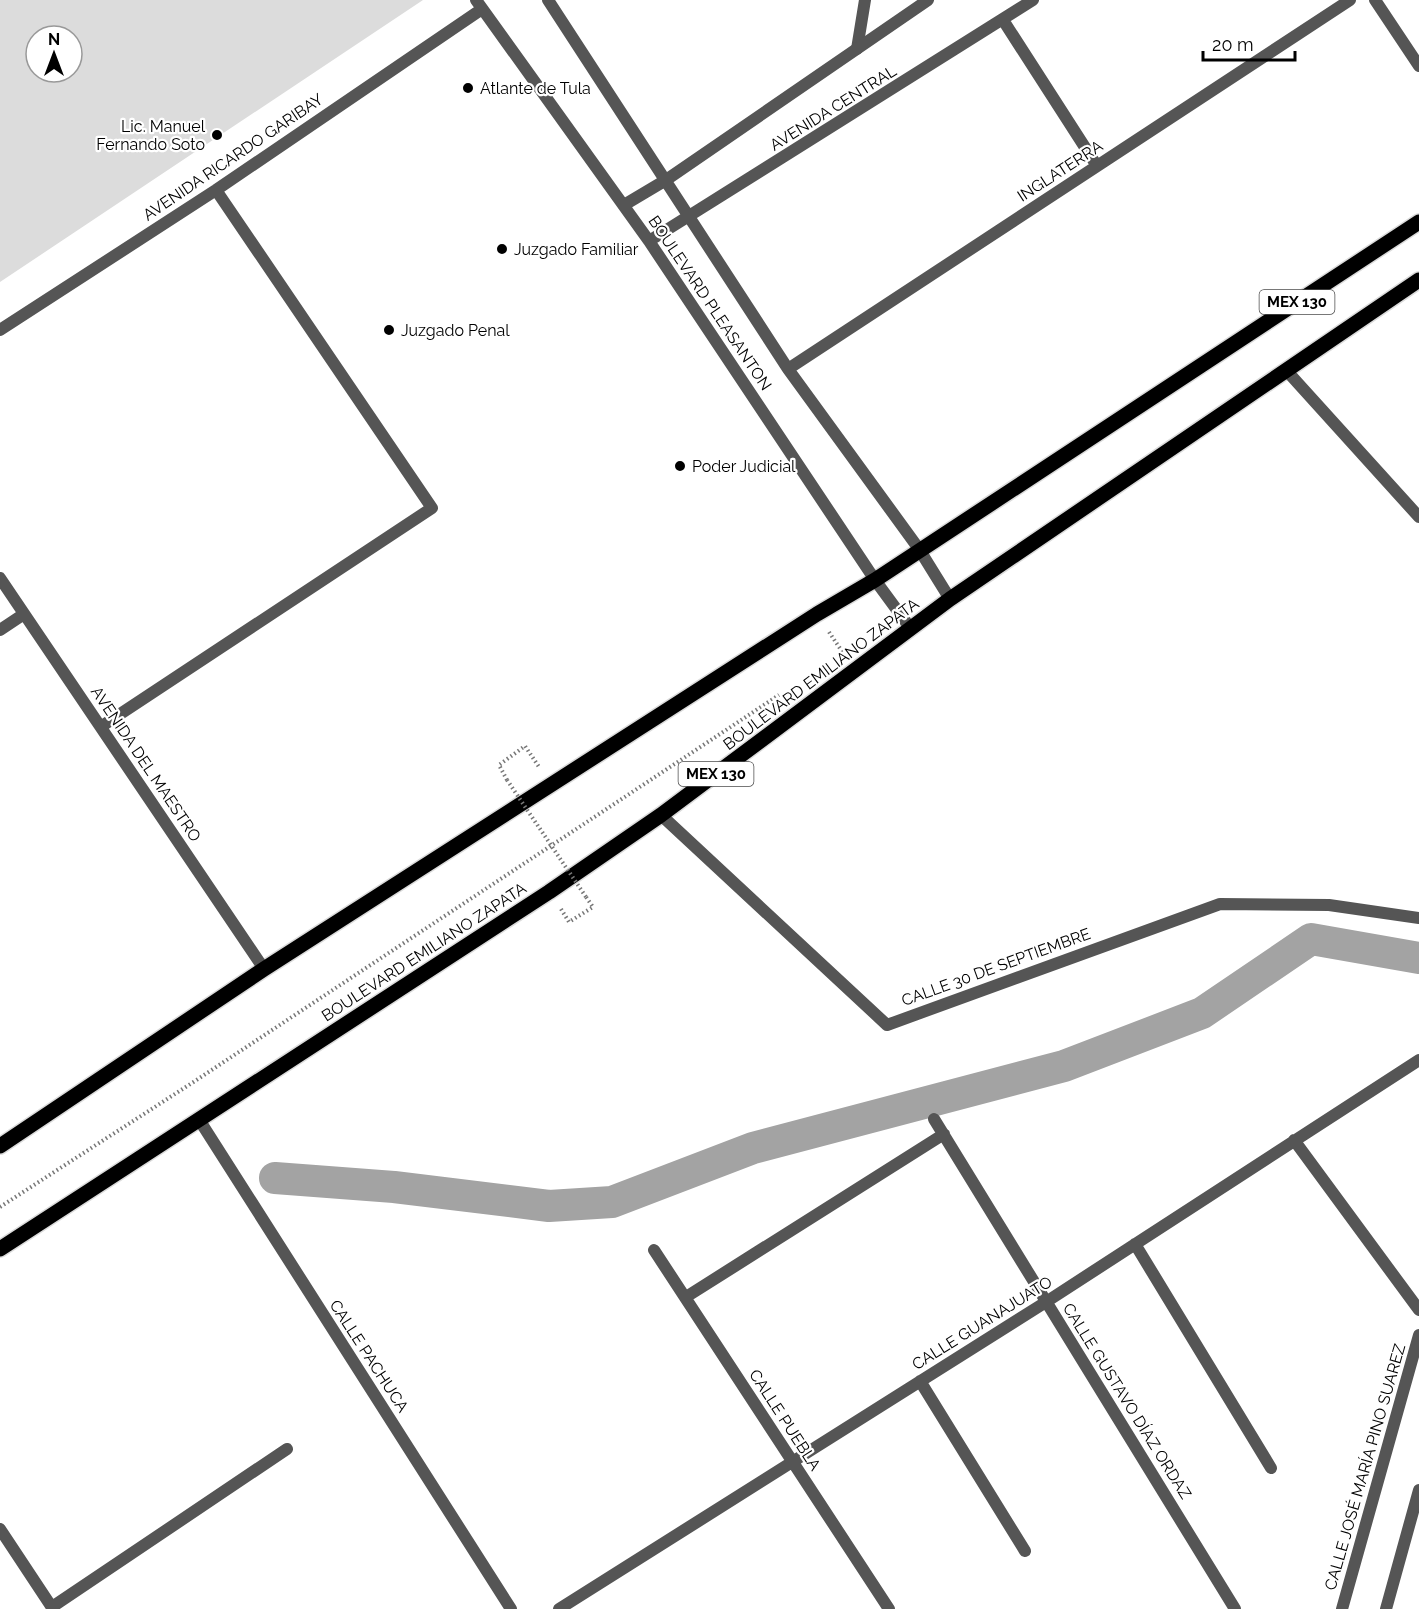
<svg xmlns="http://www.w3.org/2000/svg" width="1419" height="1609" viewBox="0 0 1419 1609" font-family="Raleway,sans-serif">
  <style>
    .green { fill: #dcdcdc; fill-rule: evenodd }
    .lines { fill: none; stroke-linecap: round; stroke-linejoin: round }
    .canal { stroke: #a3a3a3; stroke-width: 32 }
    .primary-casing { stroke: #dbdbdb; stroke-width: 18 }
    .path { stroke: #777; stroke-width: 4; stroke-dasharray: 1.5 3; stroke-linecap: butt }
    .lane { stroke: #555; stroke-width: 12 }
    .street { stroke: #555; stroke-width: 12 }
    .primary { stroke: #000; stroke-width: 15 }
    .path-bridge { stroke: #777; stroke-width: 4; stroke-dasharray: 1.5 3; stroke-linecap: butt }
    .poi-dot { fill: #000; stroke: #fff; stroke-width: 2 }
    .labels { text-anchor: middle; dominant-baseline: central; stroke-width: 4.5; stroke-linejoin: round; paint-order: stroke }
    .shield { fill: #fff; stroke: #4c4c4c; stroke-width: 1.5 }
    .shield-label { font-size: 15px; font-weight: bold; fill: #000 }
    .poi-label { font-size: 16px; fill: #000; stroke: #fff; text-anchor: start }
    .street-label { font-size: 16px; fill: #000; stroke: #fff }
  </style>
  <rect width="100%" height="100%" fill="#fff"/>
  <path class="green" d="M0,0h423l-423,282zM36,36h36v36h-36z"/>
  <g class="lines">
    <path class="canal" d="M275,1178l119,9 155,19 63,-4 141,-54 311,-82 138,-53 109,-74 108,19"/>
    <defs>
      <path id="primary" d="M0,1146l264,-177 553,-355 58,-34 544,-358
        M0,1249l549,-357 112,-77 289,-216 469,-319"/>
    </defs>
    <use href="#primary" class="primary-casing"/>
    <path class="path" d="M829,632l14,21
      M507,780l-8,-15 26,-19 14,21
      M561,909l8,13 24,-15 -7,-10
      M0,1207l195,-126 584,-386"/>
    <path class="lane" d="M857,49l8,-49"/>
    <path class="street" d="M476,0l173,241 226,339 36,49
      M548,0l240,369 131,180 31,50
      M1375,0l44,66
      M1003,20l94,146
      M624,205l42,-25 262,-180
      M649,241l384,-241
      M0,330l216,-140 266,-181
      M788,369l562,-369
      M1286,370l133,147
      M0,578l264,391
      M0,630l24,-16
      M102,726l330,-218 -216,-318
      M661,815l226,210 333,-121 109,1 90,13
      M934,1119l301,490
      M200,1121l311,488
      M1294,1140l125,170
      M1135,1244l136,224
      M654,1250l235,359
      M686,1297l258,-163
      M920,1381l105,170
      M0,1529l53,80
      M52,1607l235,-158
      M559,1609l487,-307 373,-242
      M1342,1609l77,-274
      M1386,1609l33,-119"/>
    <use href="#primary" class="primary"/>
    <path class="path-bridge" d="M507,780l79,117"/>
  </g>
  <g class="poi-dot">
    <circle cx="468" cy="88" r="6"/>
    <circle cx="217" cy="135" r="6"/>
    <circle cx="502" cy="249" r="6"/>
    <circle cx="389" cy="330" r="6"/>
    <circle cx="680" cy="466" r="6"/>
  </g>
  <g class="labels">
    <g class="shield">
      <rect x="1259.5" y="290" width="75" height="24" rx="4.5"/>
      <rect x="678.5" y="762" width="75" height="24" rx="4.5"/>
    </g>
    <g class="shield-label">
      <text x="1297" y="302">MEX 130</text>
      <text x="716" y="774">MEX 130</text>
    </g>
    <g class="poi-label">
      <text x="480" y="88">Atlante de Tula</text>
      <text x="205" y="126" text-anchor="end">Lic. Manuel<tspan x="205" dy="18">Fernando Soto</tspan></text>
      <text x="514" y="249">Juzgado Familiar</text>
      <text x="401" y="330">Juzgado Penal</text>
      <text x="692" y="466">Poder Judicial</text>
    </g>
    <g class="street-label">
      <text transform="translate(833 108) rotate(-32)">AVENIDA CENTRAL</text>
      <text transform="translate(233 157) rotate(-34)">AVENIDA RICARDO GARIBAY</text>
      <text transform="translate(1060 171) rotate(-33)">INGLATERRA</text>
      <text transform="translate(710 303) rotate(56)">BOULEVARD PLEASANTON</text>
      <text transform="translate(821 674) rotate(-37)">BOULEVARD EMILIANO ZAPATA</text>
      <text transform="translate(146 764) rotate(56)">AVENIDA DEL MAESTRO</text>
      <text transform="translate(424 952) rotate(-33)">BOULEVARD EMILIANO ZAPATA</text>
      <text transform="translate(996 967) rotate(-20)">CALLE 30 DE SEPTIEMBRE</text>
      <text transform="translate(982 1323) rotate(-32)">CALLE GUANAJUATO</text>
      <text transform="translate(369 1356) rotate(57)">CALLE PACHUCA</text>
      <text transform="translate(1127 1401) rotate(58)">CALLE GUSTAVO DÍAZ ORDAZ</text>
      <text transform="translate(785 1420) rotate(57)">CALLE PUEBLA</text>
      <text transform="translate(1365 1467) rotate(-74)">CALLE JOSÉ MARÍA PINO SUAREZ</text>
    </g>
  </g>
  <g transform="translate(54 54)"><circle r="28" fill="#ffffff" stroke="#999999" stroke-width="1.5"/>
  <path d="M0-4.5L10 22L0 15L-10 22Z" fill="#000000"/>
  <text y="-9" font-size="16" font-weight="bold" text-anchor="middle" fill="#000000">N</text>
  </g>
  <path d="M1203 51v9h92v-9" fill="none" stroke="#000000" stroke-width="3"/>
  <text x="1212" y="51" font-size="18" fill="#000000" stroke="#ffffff" stroke-width="4.5" paint-order="stroke">20 m</text>
</svg>
